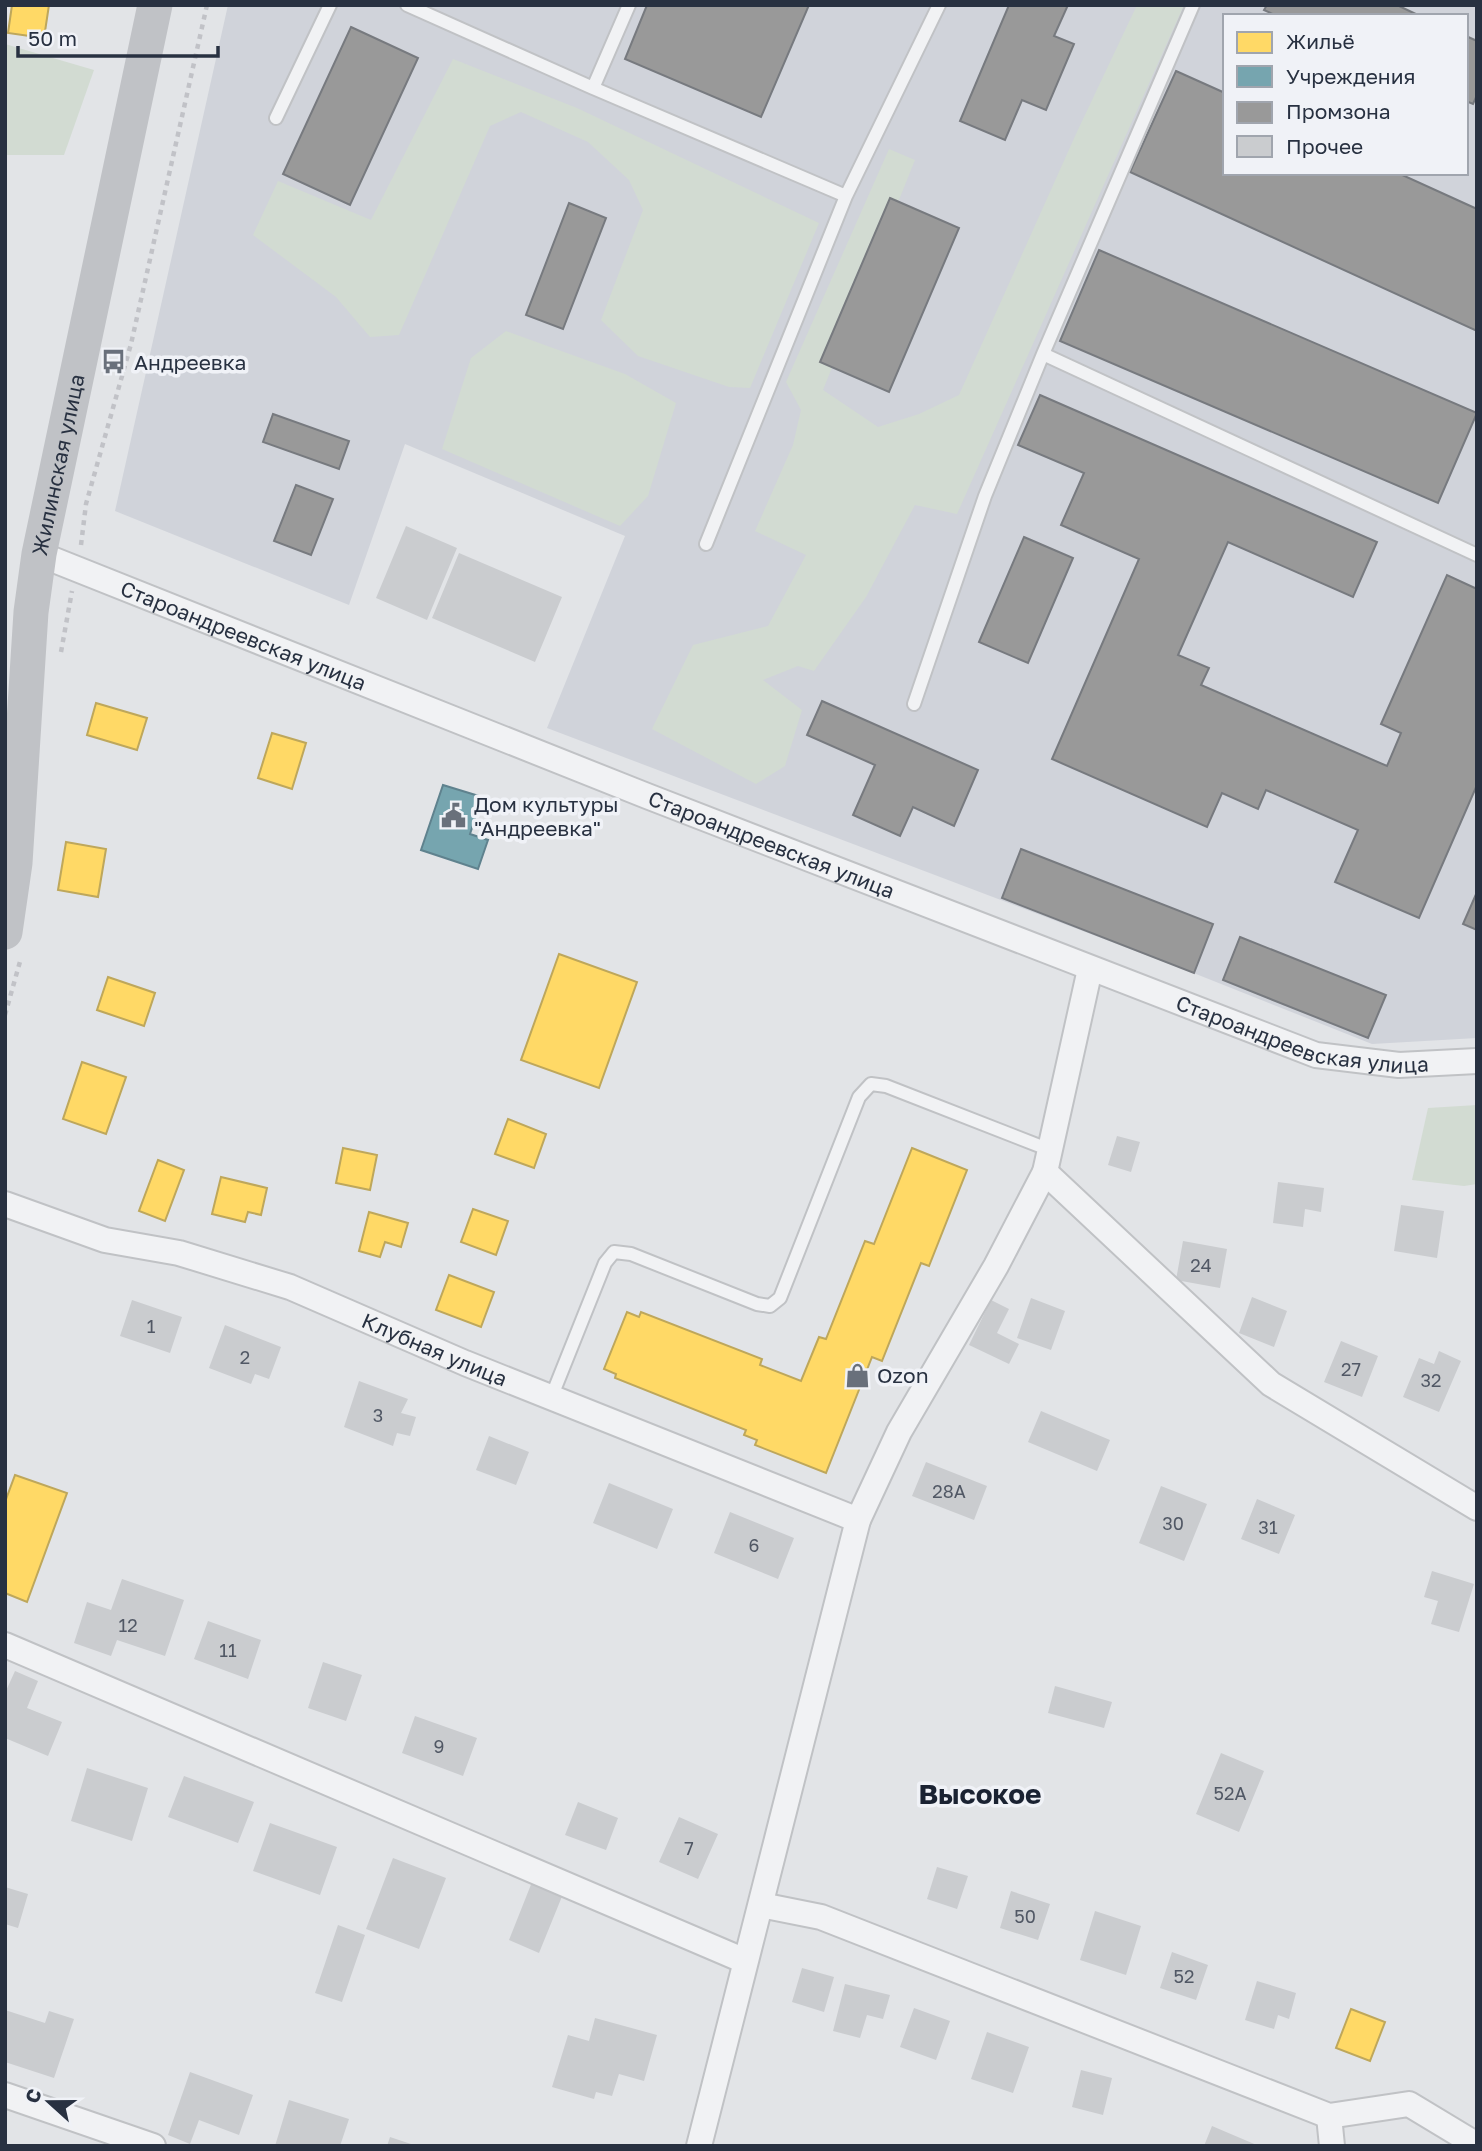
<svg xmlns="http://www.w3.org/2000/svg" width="1482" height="2151" viewBox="0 0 1482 2151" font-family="'Golos Text',sans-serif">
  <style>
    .built { fill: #d0d3da; fill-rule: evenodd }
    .green { fill: #d2dbd2 }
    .homes { fill: #ffd966; stroke: #bea75b; stroke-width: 2 }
    .public { fill: #76a5af; stroke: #5f828e; stroke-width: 2 }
    .industry { fill: #999; stroke: #777a7f; stroke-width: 2 }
    .building { fill: #cacccf }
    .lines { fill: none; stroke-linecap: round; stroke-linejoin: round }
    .lane-casing { stroke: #c0c2c5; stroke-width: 16 }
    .street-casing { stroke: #c0c2c5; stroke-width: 28 }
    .path { stroke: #c1c2c7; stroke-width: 4.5; stroke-dasharray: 5 5; stroke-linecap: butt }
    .lane { stroke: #f1f2f4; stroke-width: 12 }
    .street { stroke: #f1f2f4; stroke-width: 24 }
    .secondary { stroke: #c0c2c6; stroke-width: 35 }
    .labels { text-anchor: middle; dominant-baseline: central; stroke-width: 7; stroke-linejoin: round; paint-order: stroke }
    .number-label { font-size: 18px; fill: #515865 }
    .poi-label { font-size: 21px; fill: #283141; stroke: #f0f2f7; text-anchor: start }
    .street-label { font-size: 21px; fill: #283141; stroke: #f0f2f7 }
    .district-label { font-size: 28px; font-weight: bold; fill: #1a2232; stroke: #f0f2f7 }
  </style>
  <rect width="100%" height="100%" fill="#e2e4e7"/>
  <path class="built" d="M228,5h1249v1033l-105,6 -176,-70 -649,-246 78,-192 -220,-92 -56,161 -234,-94zM1225,16h241v157h-241z"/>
  <path class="green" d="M1137,5h47l-227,509 -42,-9 -49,92 -52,74 -16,-5 -35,14 39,30 -17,56 -29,18 -104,-55 41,-84 75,-19 38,-71 -51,-24 38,-86 8,-35 -15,-28 103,-233 26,11 -92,230 55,37 41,-13 40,-19 117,-261z
    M5,44l89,26 -30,85h-59z
    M453,59l124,49 242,115 -69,165 -21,-1 -91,-31 -37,-36 42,-110 -14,-30 -41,-38 -67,-30 -31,14 -91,209 -29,2 -34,-40 -83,-62 25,-54 93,39z
    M506,331l119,43 51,29 -28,93 -28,30 -178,-77 29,-91z
    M1477,1105v79l-13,2 -52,-6 16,-72z"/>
  <path class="homes" d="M12,5h37l-5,33 -36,-5z
    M96,703l51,15 -10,32 -50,-15z
    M272,733l34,10 -14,46 -34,-11z
    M66,842l40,7 -8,48 -40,-7z
    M559,954l78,28 -38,106 -78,-28z
    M108,977l47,16 -11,33 -47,-16z
    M82,1062l44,15 -20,57 -43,-15z
    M508,1119l38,15 -12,34 -39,-14z
    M343,1148l34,7 -7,35 -34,-7z
    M912,1148l55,22 -38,96 -8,-3 -39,98 -10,-4 -46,116 -71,-28 2,-5 -13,-5 2,-5 -131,-52 1,-4 -12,-5 23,-57 12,5 2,-5 121,47 -2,6 41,16 18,-44 7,2 39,-98 9,3z
    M158,1160l26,10 -19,51 -26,-10z
    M221,1177l46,11 -6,27 -13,-3 -3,10 -33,-8z
    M473,1209l35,12 -12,34 -35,-13z
    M369,1212l39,11 -7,24 -16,-5 -5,15 -21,-6z
    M449,1275l45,17 -13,35 -45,-17z
    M15,1475l52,18 -40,109 -22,-9v-91z
    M1351,2009l34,13 -15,39 -34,-13z"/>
  <path class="public" d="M443,785l39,12 -12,37 18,6 -10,29 -57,-19z"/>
  <path class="industry" d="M647,5h162l-48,112 -136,-58z
    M1009,5h59l-14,31 20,8 -28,66 -24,-10 -17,40 -45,-19z
    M1267,5h130l23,11h-143l-13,-6z
    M351,27l67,31 -68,147 -67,-31z
    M1466,36l11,5v54l-4,9 -7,-3z
    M1176,71l49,22v80h173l79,36v122l-347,-159z
    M890,198l69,30 -70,164 -69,-30z
    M569,203l37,15 -43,111 -37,-14z
    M1099,250l378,163 -39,90 -378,-162z
    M1040,395l337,147 -24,55 -125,-55 -50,113 31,13 -8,17 186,81 14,-33 -20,-9 66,-149 30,14v196l-58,133 -84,-36 23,-52 -92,-40 -8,19 -36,-16 -15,34 -155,-68 87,-200 -78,-34 23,-52 -66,-28z
    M273,414l76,27 -10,28 -76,-27z
    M296,485l37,14 -22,56 -37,-14z
    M1024,537l49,21 -45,105 -49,-21z
    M822,701l156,69 -24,56 -41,-19 -13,29 -47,-21 22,-50 -68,-30z
    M1021,849l192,75 -19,49 -192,-75z
    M1477,892v38l-14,-6z
    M1240,937l146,58 -18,43 -145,-58z"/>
  <path class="building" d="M406,526l51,22 -30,72 -51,-22z
    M459,553l103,44 -27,65 -103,-44z
    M1117,1136l23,6 -9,30 -23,-7z
    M1278,1182l46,6 -3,24 -16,-3 -2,18 -30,-4z
    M1401,1205l43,6 -7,47 -43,-7z
    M1183,1241l44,8 -7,39 -44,-8z
    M1252,1297l35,14 -13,36 -35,-14z
    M1031,1298l34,13 -14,39 -34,-12z
    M132,1300l50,17 -12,36 -50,-17z
    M991,1300l18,9 -12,24 22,11 -10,20 -40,-19z
    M225,1325l56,22 -12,32 -14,-5 -4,10 -42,-16z
    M1341,1341l37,15 -16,41 -38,-15z
    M1439,1351l22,10 -22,51 -36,-15 16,-39 15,6z
    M359,1381l49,18 -7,14 15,4 -6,19 -13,-3 -4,13 -49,-19z
    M1041,1411l69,29 -13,31 -69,-29z
    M489,1436l40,16 -13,33 -40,-15z
    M926,1462l61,24 -13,34 -62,-24z
    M609,1483l64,26 -16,40 -64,-26z
    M1161,1486l46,18 -23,57 -45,-18z
    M1257,1499l38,16 -16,39 -38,-15z
    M730,1512l64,26 -16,41 -64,-26z
    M1432,1571l42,13 -15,48 -28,-8 7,-23 -14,-4z
    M122,1579l62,21 -19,56 -48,-16 -6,16 -37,-13 13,-41 24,8z
    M208,1621l53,19 -13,39 -54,-20z
    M323,1662l39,13 -16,46 -38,-13z
    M15,1671l23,10 -11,27 35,14 -14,34 -43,-18v-45z
    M1055,1686l57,16 -8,26 -56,-15z
    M415,1716l62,22 -14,38 -61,-23z
    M1221,1753l43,18 -25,61 -43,-18z
    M87,1768l61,20 -16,53 -61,-20z
    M184,1776l70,26 -16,41 -70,-26z
    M578,1802l40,16 -12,32 -41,-15z
    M679,1817l39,17 -20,45 -39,-17z
    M270,1823l67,24 -17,48 -67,-24z
    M393,1858l53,20 -27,71 -53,-20z
    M937,1867l31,9 -11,33 -30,-10z
    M532,1882l31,12 -24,59 -30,-13z
    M5,1887l23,7 -10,34 -13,-4z
    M1011,1891l39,13 -12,36 -38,-12z
    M1095,1911l46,15 -15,49 -46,-15z
    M338,1925l27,10 -23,67 -27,-9z
    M1172,1952l36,13 -12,35 -36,-12z
    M802,1968l32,9 -10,35 -32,-10z
    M1257,1981l39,12 -7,26 -11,-4 -4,14 -29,-9z
    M845,1984l45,11 -7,24 -16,-4 -7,23 -27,-7z
    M914,2008l36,13 -14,39 -36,-13z
    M5,2010l40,13 4,-12 25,8 -20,59 -49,-16z
    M595,2018l62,17 -13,46 -25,-7 -7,22 -16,-4 -2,7 -42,-12 16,-52 21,6z
    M987,2032l42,15 -16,46 -42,-14z
    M1081,2070l31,8 -9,37 -31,-8z
    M190,2072l63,23 -14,40 -40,-15 -9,24 -22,-9z
    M289,2100l60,19 -9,27h-65z
    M1212,2126l47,20h-55z
    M390,2137l24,8v1h-27z"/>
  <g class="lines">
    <defs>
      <path id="lane" d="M407,5l186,83
        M629,5l-36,83 253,108
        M276,118l54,-113
        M1043,354l434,201
        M706,544l140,-348 93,-191
        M914,704l71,-208 58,-142 150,-349
        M551,1398l54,-135 9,-11 17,2 126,50 13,2 10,-8 79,-201 12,-13 15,2 164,64"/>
      <g id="street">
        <path id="s1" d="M39,554l608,242 669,259 83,10 78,-4"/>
        <path d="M1045,1172l226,212 206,124"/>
        <path id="s2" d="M5,1204l100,36 74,13 111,34 175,76 393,157"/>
        <path d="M5,1645l740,316"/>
        <path d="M761,1905l60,12 508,199 80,-12 68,41"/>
        <path d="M5,2095l148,51"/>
        <path d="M1329,2116l3,30"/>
        <path d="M699,2146l159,-626 41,-88 97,-166 49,-94 45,-203"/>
      </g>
    </defs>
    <use href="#lane" class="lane-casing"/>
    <use href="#street" class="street-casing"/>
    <path class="path" d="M81,545l5,-41 45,-160 76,-339
      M61,652l11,-61
      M5,1015l16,-57"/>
    <use href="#lane" class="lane"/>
    <use href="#street" class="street"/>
    <path class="secondary" id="s3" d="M5,932l10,-69 16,-251 8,-58 116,-549"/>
  </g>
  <defs>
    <symbol id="bus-bare" viewBox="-9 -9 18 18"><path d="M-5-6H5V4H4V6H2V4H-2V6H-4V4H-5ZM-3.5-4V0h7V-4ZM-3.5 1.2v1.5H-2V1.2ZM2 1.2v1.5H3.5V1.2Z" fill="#69707b" stroke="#f0f2f7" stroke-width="2.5" paint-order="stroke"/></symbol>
    <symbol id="civic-bare" viewBox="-9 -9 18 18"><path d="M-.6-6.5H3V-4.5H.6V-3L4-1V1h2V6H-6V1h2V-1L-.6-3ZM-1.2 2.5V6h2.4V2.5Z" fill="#69707b" stroke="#f0f2f7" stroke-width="2.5" paint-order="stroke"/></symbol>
    <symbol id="shop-bare" viewBox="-9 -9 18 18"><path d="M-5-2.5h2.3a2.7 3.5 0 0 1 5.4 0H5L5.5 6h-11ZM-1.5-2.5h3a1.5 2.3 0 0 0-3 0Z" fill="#69707b" stroke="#f0f2f7" stroke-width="2.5" paint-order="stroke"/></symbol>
  </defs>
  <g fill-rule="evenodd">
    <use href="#bus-bare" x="96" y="344" width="35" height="35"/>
    <use href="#civic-bare" x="436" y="798" width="35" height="35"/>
    <use href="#shop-bare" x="840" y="1358" width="35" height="35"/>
  </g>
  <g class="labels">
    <g class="number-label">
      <text x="1201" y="1265">24</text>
      <text x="151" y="1326">1</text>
      <text x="245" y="1357">2</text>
      <text x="1351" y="1369">27</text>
      <text x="1431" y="1380">32</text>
      <text x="378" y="1415">3</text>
      <text x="949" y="1491">28А</text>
      <text x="1173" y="1523">30</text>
      <text x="1268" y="1527">31</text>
      <text x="754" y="1545">6</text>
      <text x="128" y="1625">12</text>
      <text x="228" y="1650">11</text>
      <text x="439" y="1746">9</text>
      <text x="1230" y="1793">52А</text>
      <text x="689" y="1848">7</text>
      <text x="1025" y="1916">50</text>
      <text x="1184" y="1976">52</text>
    </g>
    <g class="poi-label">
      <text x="134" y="362">Андреевка</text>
      <text x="474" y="804">Дом культуры<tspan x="474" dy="24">"Андреевка"</tspan></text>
      <text x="877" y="1375">Ozon</text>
    </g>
    <g class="street-label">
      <text stroke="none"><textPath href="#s3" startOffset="471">Жилинская улица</textPath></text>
      <text stroke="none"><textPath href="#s1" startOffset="220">Староандреевская улица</textPath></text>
      <text stroke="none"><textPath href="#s1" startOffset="788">Староандреевская улица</textPath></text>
      <text stroke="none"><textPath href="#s1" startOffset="1354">Староандреевская улица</textPath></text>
      <text stroke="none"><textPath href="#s2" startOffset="455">Клубная улица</textPath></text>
    </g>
    <g class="district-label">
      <text x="980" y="1793">Высокое</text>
    </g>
  </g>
  <rect width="1482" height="2151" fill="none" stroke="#283141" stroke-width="14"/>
  <rect x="1223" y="14" width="245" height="161" fill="#f0f2f7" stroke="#a0a5ae" stroke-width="2"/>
  <rect x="1237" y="32" width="35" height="21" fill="#ffd966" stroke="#a0a5ae" stroke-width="2"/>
  <text x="1286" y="49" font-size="21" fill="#283141">Жильё</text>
  <rect x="1237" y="66" width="35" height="21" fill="#76a5af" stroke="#a0a5ae" stroke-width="2"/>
  <text x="1286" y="84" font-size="21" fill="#283141">Учреждения</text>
  <rect x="1237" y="102" width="35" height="21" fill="#999999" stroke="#a0a5ae" stroke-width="2"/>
  <text x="1286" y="119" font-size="21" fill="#283141">Промзона</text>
  <rect x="1237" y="136" width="35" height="21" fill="#cacccf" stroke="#a0a5ae" stroke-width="2"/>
  <text x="1286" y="154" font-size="21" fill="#283141">Прочее</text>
  <g transform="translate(49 2102) rotate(291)" stroke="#f0f2f7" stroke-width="5" paint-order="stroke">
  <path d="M0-5L12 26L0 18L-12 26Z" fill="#283141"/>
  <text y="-10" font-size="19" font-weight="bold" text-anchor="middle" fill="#283141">С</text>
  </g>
  <path d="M18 46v10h200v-10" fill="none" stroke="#283141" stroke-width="3.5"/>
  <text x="28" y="46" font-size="21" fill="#283141" stroke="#f0f2f7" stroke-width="5" paint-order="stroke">50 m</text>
</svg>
